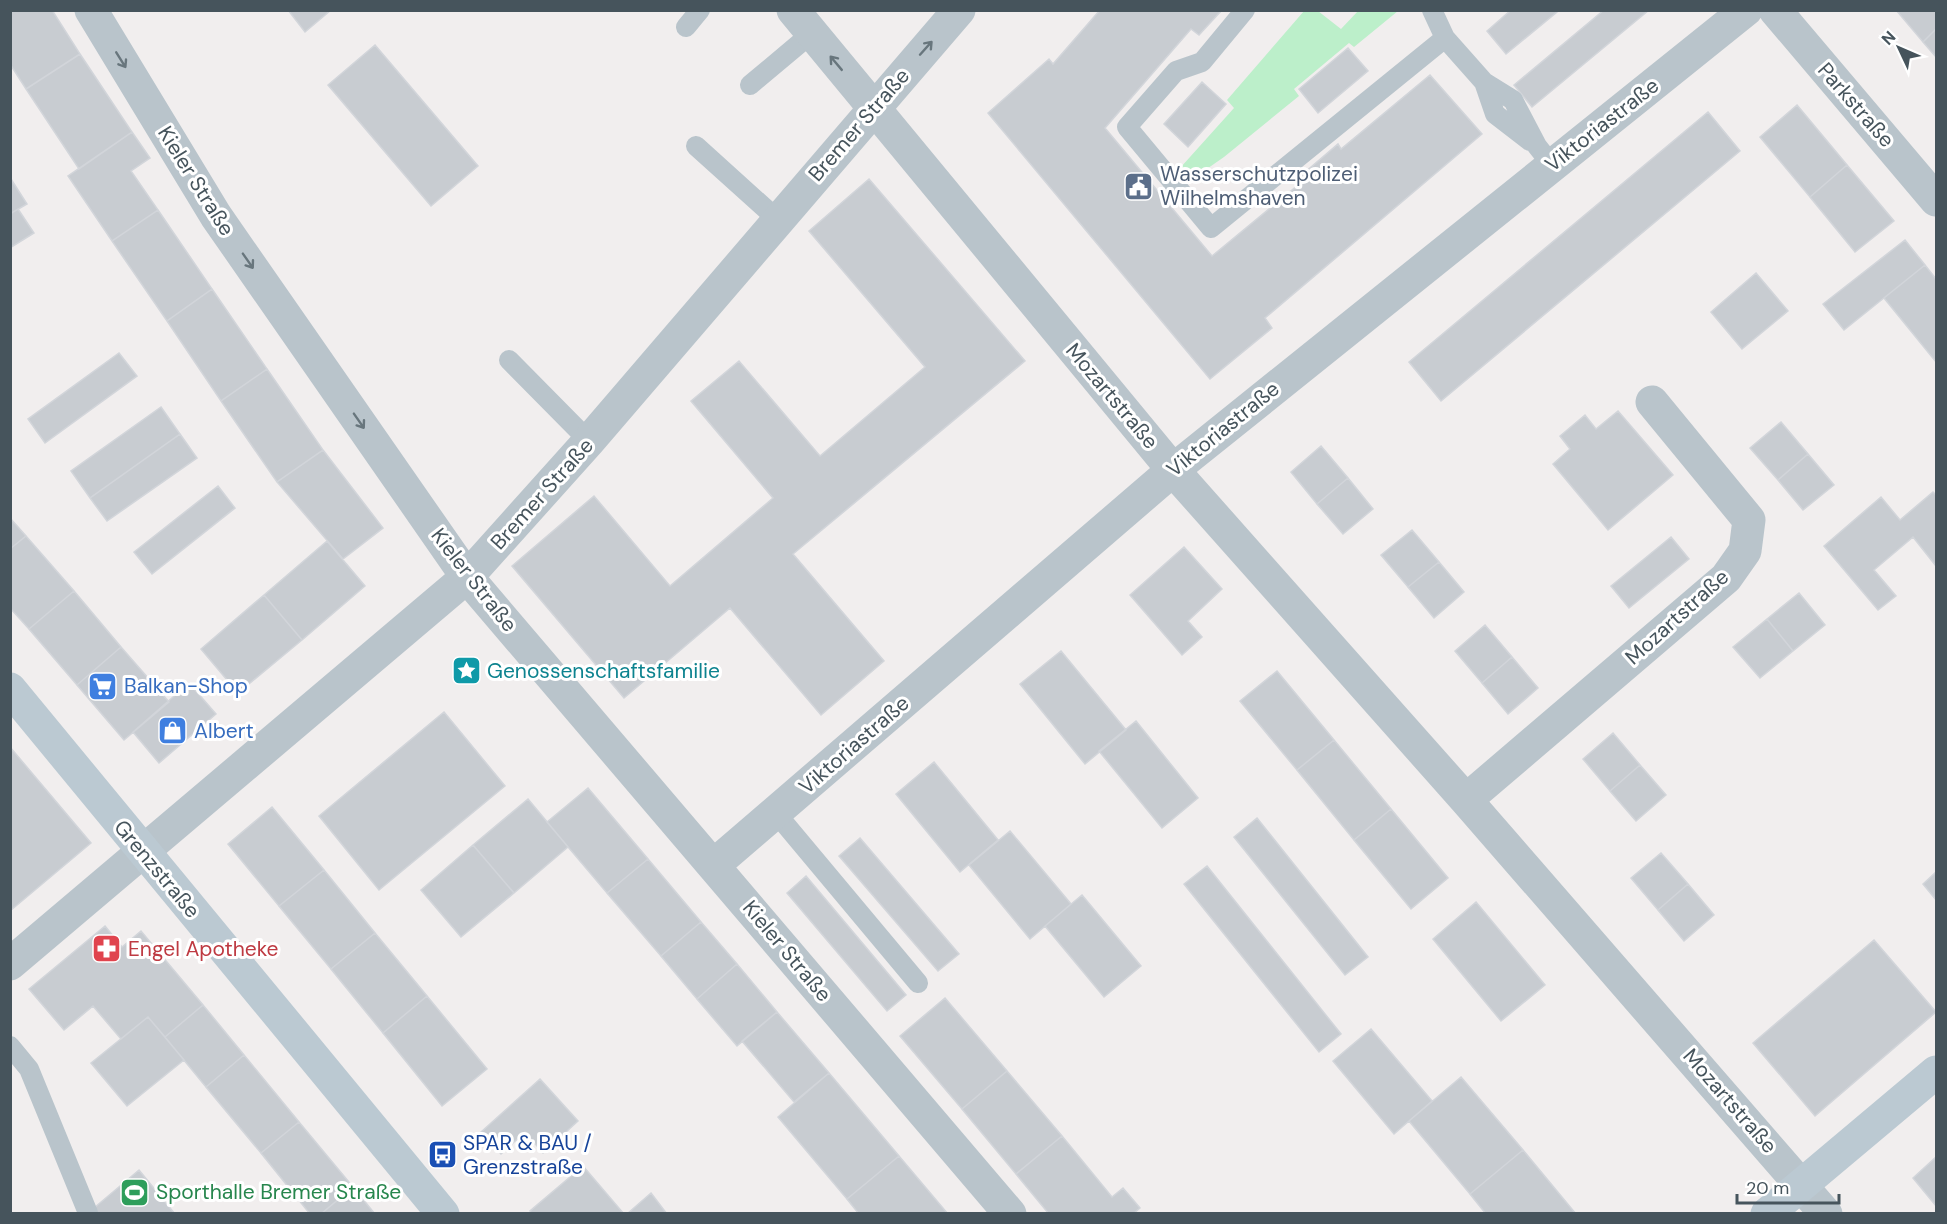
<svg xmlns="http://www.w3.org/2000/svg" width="1947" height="1224" viewBox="0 0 1947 1224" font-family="'DM Sans',sans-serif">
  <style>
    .green { fill: #bcefca }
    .building { fill: #c8ccd1; stroke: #d2d5da; stroke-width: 1.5 }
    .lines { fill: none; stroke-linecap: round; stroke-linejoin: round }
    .lane { stroke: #b9c4cb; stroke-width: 20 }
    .street { stroke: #b9c4cb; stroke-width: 33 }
    .secondary { stroke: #bbc9d2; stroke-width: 33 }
    .oneway { stroke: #68767d }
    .labels { text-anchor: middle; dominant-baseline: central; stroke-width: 6; stroke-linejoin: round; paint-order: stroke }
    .street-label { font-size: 21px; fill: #46545c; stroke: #fff }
    .service-label { font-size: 21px; fill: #4e5e75; stroke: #fff; text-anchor: start }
    .culture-label { font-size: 21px; fill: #0d838f; stroke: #fff; text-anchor: start }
    .shop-label { font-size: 21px; fill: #366cbe; stroke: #fff; text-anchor: start }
    .health-label { font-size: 21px; fill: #be3a42; stroke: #fff; text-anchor: start }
    .transit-label { font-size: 21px; fill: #164399; stroke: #fff; text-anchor: start }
    .leisure-label { font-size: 21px; fill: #27864d; stroke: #fff; text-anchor: start }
  </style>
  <rect width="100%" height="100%" fill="#f1eeee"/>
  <path class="green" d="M1304,11h14l23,18 17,-18h40l-44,36 -5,-4 -55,46 5,7 -75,61 -33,23 -10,-13 53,-59 -7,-8z"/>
  <path class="building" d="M10,10h42l28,44 -54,35 -16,-25z
    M288,10h43l-26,22z
    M1100,10h122l-23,25 -8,-6 -86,99 107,128 86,-71 -2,-5 42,-36 3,5 89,-74 52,59 -217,184 7,10 -62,51 -222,-266 61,-54 4,5z
    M1511,10h45l1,2 -51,42 -19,-23z
    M1604,10h45l-117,97 -18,-22z
    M1896,10h40v19l-13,13z
    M1936,29v28l-13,-15z
    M375,45l103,121 -47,40 -103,-121z
    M1348,48l20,23 -50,42 -19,-24z
    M80,54l52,78 -53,37 -53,-80z
    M1202,82l24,22 -38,43 -24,-23z
    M1797,105l50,60 -37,32 -50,-60z
    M1708,112l32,39 -299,250 -32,-39z
    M132,132l18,26 -19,13 27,39 -46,31 -44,-65z
    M1847,165l47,56 -39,31 -45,-55z
    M11,179l16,25 -17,10v-34z
    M869,179l156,182 -232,193 91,107 -63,54 -91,-107 -106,90 -112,-132 82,-70 76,90 103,-88 -82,-97 48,-40 81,95 105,-89 -116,-136z
    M18,209l16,24 -24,15v-34z
    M158,210l54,79 -45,32 -55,-80z
    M1905,240l20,25 -81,65 -21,-26z
    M1925,265l11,14v83l-52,-64z
    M1756,273l32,38 -46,38 -31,-37z
    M212,289l55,80 -46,32 -54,-80z
    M119,353l18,23 -92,67 -17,-24z
    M267,369l56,81 -46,32 -56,-81z
    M161,407l19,27 -90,64 -19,-27z
    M1618,411l55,64 -65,55 -55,-66 17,-15 -10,-13 25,-21 11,14z
    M1781,422l27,32 -30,26 -28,-32z
    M180,434l17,24 -90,63 -17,-23z
    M1321,446l27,32 -31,26 -26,-32z
    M323,450l60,78 -40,31 -66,-77z
    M1808,454l26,31 -31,25 -25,-30z
    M1348,478l25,31 -30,25 -26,-30z
    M218,486l17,22 -83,66 -18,-22z
    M1933,492l3,3v71l-23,-29 -39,33 22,26 -18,14 -54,-64 57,-49 19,23z
    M10,518l16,18 -16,13z
    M1412,530l27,32 -31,25 -27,-32z
    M26,536l48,55 -45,38 -19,-21v-59z
    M1671,537l18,22 -60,49 -18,-22z
    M327,541l38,45 -63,54 -38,-45z
    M1184,547l38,42 -34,32 14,16 -20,18 -52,-60z
    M1439,562l25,30 -30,26 -26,-31z
    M74,591l47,56 -44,38 -48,-56z
    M1799,593l26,32 -32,26 -26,-32z
    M264,595l38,45 -64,53 -37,-44z
    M1767,619l26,32 -33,27 -27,-31z
    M1485,625l27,32 -30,26 -27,-32z
    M121,647l48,55 -45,38 -47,-55z
    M1061,651l65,79 -41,34 -65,-80z
    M1512,657l26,31 -30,26 -26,-31z
    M1277,671l57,69 -37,30 -57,-69z
    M189,683l27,31 -57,49 -26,-31z
    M444,712l61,74 -126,104 -60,-74z
    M1136,721l62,77 -36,30 -63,-77z
    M1613,733l27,32 -30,26 -27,-32z
    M1334,740l57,69 -37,31 -57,-70z
    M10,747l81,96 -81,68z
    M934,762l64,78 -38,32 -64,-78z
    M1640,765l26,30 -30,26 -26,-30z
    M588,788l60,71 -41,34 -60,-71z
    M528,799l40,48 -54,46 -41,-48z
    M272,807l52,63 -45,36 -51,-62z
    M1391,809l57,69 -37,31 -57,-69z
    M1257,818l111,139 -23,18 -111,-138z
    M1010,831l61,73 -41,35 -61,-74z
    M860,838l99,116 -21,17 -99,-115z
    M473,845l41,48 -53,44 -40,-47z
    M1661,853l27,31 -30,26 -27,-32z
    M648,859l53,63 -40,34 -54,-63z
    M1207,866l134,168 -22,18 -135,-168z
    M324,870l51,63 -44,36 -52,-63z
    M1936,872v28l-13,-16z
    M806,876l100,119 -19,16 -100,-118z
    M1688,884l26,31 -30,26 -26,-31z
    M1082,895l59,71 -37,31 -59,-71z
    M1476,902l69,83 -44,36 -68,-82z
    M701,922l36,42 -40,35 -36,-43z
    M105,926l17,21 19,-16 62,74 -38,32 -17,-20 -27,22 -28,-33 -29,24 -35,-41z
    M375,933l52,63 -44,37 -52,-64z
    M1874,940l62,72 -121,104 -62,-73z
    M737,964l40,48 -40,34 -40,-47z
    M427,996l60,73 -45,37 -59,-73z
    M945,998l62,73 -45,38 -62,-73z
    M203,1005l41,50 -38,32 -41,-50z
    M777,1012l52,61 -35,29 -52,-61z
    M148,1017l36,43 -57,46 -36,-43z
    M1371,1029l61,72 -38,33 -61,-73z
    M244,1055l55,67 -38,31 -55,-66z
    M1007,1071l55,65 -46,38 -54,-65z
    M829,1073l70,83 -52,43 -69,-82z
    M1461,1077l62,73 -53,44 -61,-73z
    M540,1079l38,42 -35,32 -18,-21 -24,22 -20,-22z
    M299,1122l54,65 -32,27h-11l-49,-61z
    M1062,1136l50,61 11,-9 17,20 -7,6h-84l-33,-40z
    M1523,1150l53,64h-90l-16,-20z
    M899,1156l49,58h-89l-12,-15z
    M1936,1157v49l-23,-28z
    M583,1166l41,48h-92l-2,-3z
    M139,1170l36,44h-87v-1z
    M353,1187l22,27h-54z
    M651,1193l16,21h-40z"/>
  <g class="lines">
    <path class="lane" d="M1245,10l-43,52 -26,9 -49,56 84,101 234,-190
      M1432,10l13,28 39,44 29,18 24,46 15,19
      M686,27l14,-17
      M1484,82l11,32 35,27
      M750,85l62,-52
      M696,146l82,74
      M509,360l80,81
      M775,812l143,171
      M10,1046l19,23 59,144"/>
    <path class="street" d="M91,10l125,206 251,361 543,637
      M793,10l380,460 293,330 360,414
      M1775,10l161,190
      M1466,800l260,-222 19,-27 4,-31 -97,-118
      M714,865l459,-395 573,-460
      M10,964l457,-387 122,-136 370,-431"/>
    <path class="secondary" d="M10,689l433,525
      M1767,1214l169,-142"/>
  </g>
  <defs><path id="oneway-shaft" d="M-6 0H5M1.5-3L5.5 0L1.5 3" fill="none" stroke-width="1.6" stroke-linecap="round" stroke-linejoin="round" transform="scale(1.5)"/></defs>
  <g class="oneway">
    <use href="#oneway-shaft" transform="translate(926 48) rotate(-48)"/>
    <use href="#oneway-shaft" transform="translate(121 60) rotate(58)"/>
    <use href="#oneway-shaft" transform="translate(836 63) rotate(-130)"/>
    <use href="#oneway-shaft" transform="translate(248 261) rotate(55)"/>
    <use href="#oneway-shaft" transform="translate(359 421) rotate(55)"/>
  </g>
  <defs>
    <symbol id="civic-square" viewBox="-11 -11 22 22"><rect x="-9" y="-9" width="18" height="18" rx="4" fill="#5c6f8a" stroke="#fff"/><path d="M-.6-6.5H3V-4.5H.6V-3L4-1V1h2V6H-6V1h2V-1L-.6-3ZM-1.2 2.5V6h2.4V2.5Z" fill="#fff"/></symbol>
    <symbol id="sight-square" viewBox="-11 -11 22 22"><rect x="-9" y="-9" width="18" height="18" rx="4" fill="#0f9aa8" stroke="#fff"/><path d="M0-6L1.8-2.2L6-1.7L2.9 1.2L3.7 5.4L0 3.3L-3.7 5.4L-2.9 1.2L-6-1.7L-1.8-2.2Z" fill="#fff"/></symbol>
    <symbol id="supermarket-square" viewBox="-11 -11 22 22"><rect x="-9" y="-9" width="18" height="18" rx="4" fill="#3f7fe0" stroke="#fff"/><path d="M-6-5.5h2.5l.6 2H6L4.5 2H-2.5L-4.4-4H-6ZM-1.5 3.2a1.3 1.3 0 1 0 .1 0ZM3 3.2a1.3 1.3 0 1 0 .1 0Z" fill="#fff"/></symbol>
    <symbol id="shop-square" viewBox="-11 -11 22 22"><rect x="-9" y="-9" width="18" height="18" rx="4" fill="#3f7fe0" stroke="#fff"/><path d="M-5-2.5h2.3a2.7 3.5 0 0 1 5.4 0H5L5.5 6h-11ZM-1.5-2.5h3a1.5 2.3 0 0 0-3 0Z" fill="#fff"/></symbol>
    <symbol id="pharmacy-square" viewBox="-11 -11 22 22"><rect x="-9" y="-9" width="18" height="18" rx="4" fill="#e0444e" stroke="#fff"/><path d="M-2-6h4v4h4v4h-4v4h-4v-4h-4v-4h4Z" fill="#fff"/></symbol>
    <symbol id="bus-square" viewBox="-11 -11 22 22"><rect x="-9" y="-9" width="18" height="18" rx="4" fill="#1a4fb4" stroke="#fff"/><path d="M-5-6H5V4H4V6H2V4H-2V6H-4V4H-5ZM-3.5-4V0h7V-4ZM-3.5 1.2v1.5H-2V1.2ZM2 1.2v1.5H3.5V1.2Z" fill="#fff"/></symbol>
    <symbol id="stadium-square" viewBox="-11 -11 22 22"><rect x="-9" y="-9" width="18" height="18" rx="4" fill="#2e9e5b" stroke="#fff"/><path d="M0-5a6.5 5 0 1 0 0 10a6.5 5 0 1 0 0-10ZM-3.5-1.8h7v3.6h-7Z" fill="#fff"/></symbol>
  </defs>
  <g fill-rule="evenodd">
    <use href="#civic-square" x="1122" y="170" width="33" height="33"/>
    <use href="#sight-square" x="450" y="654" width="33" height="33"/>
    <use href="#supermarket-square" x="86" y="670" width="33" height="33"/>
    <use href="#shop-square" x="156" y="714" width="33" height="33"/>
    <use href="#pharmacy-square" x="90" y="932" width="33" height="33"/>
    <use href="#bus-square" x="426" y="1138" width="33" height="33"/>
    <use href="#stadium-square" x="118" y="1176" width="33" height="33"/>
  </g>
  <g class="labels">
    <g class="street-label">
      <text transform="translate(1856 105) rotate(49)">Parkstraße</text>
      <text transform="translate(859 125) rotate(-49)">Bremer Straße</text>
      <text transform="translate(1602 125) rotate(-38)">Viktoriastraße</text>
      <text transform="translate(196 181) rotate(58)">Kieler Straße</text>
      <text transform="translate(1112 396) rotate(50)">Mozartstraße</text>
      <text transform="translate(1223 429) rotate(-39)">Viktoriastraße</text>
      <text transform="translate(542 494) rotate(-48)">Bremer Straße</text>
      <text transform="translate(474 580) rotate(52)">Kieler Straße</text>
      <text transform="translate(1677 617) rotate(-42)">Mozartstraße</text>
      <text transform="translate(854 745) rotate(-41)">Viktoriastraße</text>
      <text transform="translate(157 869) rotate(50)">Grenzstraße</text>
      <text transform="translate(787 951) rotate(50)">Kieler Straße</text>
      <text transform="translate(1730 1101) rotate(49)">Mozartstraße</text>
    </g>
    <g class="service-label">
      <text x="1160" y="174">Wasserschutzpolizei<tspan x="1160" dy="24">Wilhelmshaven</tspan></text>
    </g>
    <g class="culture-label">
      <text x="487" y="671">Genossenschaftsfamilie</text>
    </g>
    <g class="shop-label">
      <text x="124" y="686">Balkan-Shop</text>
      <text x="194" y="731">Albert</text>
    </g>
    <g class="health-label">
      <text x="128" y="949">Engel Apotheke</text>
    </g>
    <g class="transit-label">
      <text x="463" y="1143">SPAR &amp; BAU /<tspan x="463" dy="24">Grenzstraße</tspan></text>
    </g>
    <g class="leisure-label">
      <text x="156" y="1192">Sporthalle Bremer Straße</text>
    </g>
  </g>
  <rect width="1947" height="1224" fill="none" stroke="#46545c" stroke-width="24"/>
  <g transform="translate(1899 48) rotate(314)" stroke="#ffffff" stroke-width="4.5" paint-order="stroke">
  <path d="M0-4.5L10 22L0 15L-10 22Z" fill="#46545c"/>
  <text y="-9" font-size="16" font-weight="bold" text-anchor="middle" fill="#46545c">N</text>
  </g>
  <path d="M1737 1194v9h102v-9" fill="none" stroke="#46545c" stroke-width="3"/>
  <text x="1746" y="1194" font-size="18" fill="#46545c" stroke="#ffffff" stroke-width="4.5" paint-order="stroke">20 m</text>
</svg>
